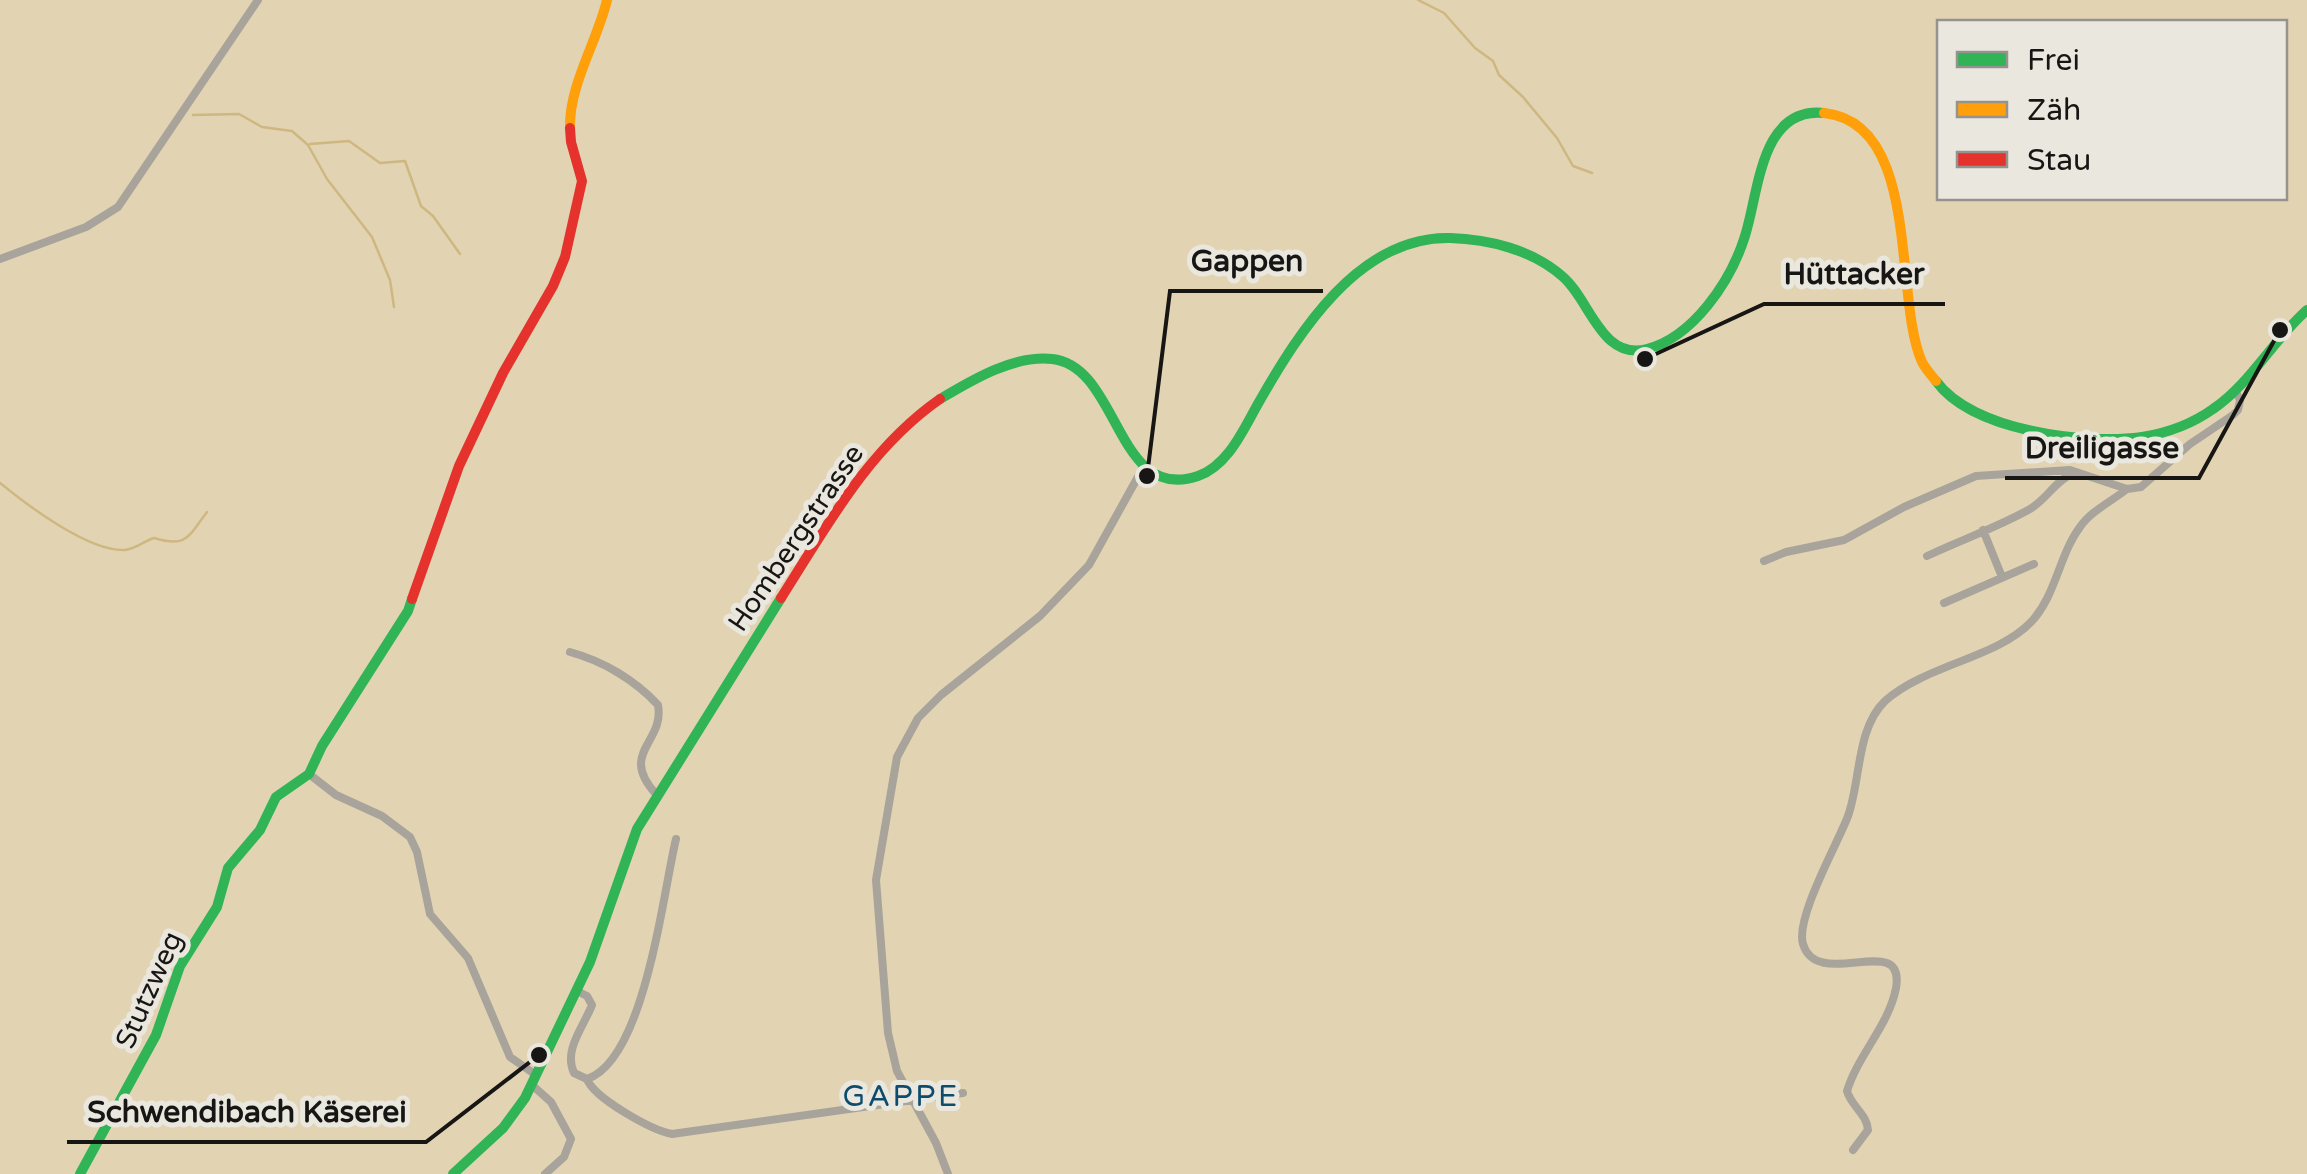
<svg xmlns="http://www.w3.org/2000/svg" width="2307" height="1174" viewBox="0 0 2307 1174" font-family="'Varela Round',sans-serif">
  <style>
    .green { fill: #e2d4b3; fill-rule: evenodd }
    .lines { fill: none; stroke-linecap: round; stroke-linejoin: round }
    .stream { stroke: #ceb780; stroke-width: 2.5 }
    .street { stroke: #a8a49b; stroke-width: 8 }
    .fast { stroke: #30b455; stroke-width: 10 }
    .slow { stroke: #ff9f0a; stroke-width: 10 }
    .jam { stroke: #e5322d; stroke-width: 10 }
    .labels { text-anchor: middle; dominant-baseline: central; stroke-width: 10; stroke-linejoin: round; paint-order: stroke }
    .street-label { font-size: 28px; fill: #171614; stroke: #eae7df }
    .neighbourhood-label { font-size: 30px; letter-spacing: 2.5px; fill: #0d4c6c; stroke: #eae7df }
    .leader { fill: none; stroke: #171614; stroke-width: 4 }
    .callout-dot { fill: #171614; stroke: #eae7df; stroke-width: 4 }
    .callout-label { font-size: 30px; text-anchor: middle; font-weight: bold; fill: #171614; stroke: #eae7df; stroke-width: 10; stroke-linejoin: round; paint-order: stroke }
  </style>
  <rect width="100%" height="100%" fill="#e7e6e2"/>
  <path class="green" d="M0,0h2307v1174h-2307zM1940,22h344v176h-344z"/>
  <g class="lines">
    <path class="stream" d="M1418,0l26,13 31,35 18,13 6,14 24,22 34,41 16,28 19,7
      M193,115l46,-1 23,13 30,4 16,14 19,34 45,58 18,43 4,27
      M310,144l39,-3 31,22 25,-2 16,45 12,10 27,38
      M0,483c27,22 89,69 125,67 11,-1 19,-9 29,-12 33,10 34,-1 53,-26"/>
    <path class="street" d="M0,259l86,-32 32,-20 140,-207
      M1983,530l19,47
      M1927,556c34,-16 71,-29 103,-47 17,-10 25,-28 43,-36
      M1764,561l22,-9 58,-12 60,-33 72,-31 94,-6 57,19 14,-2 49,-43 43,-29 5,-5 2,-10 -5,-10
      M1944,603l90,-39
      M570,652c33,9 65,28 88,53 7,38 -40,47 -2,89
      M309,774l27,21 46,21 28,21 7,15 13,62 38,44 42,99 26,18
      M577,991l10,5 5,9c-8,21 -29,45 -18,68l13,6c58,-19 76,-187 89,-240
      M587,1079c7,19 64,51 85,55l291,-41
      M532,1085l19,17 20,37 -7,18 -19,17
      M1853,1150l15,-20c-1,-16 -17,-24 -21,-39 11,-36 42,-66 49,-103 10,-58 -79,4 -93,-44 -8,-26 35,-101 45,-128 13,-36 8,-87 37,-115 40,-36 112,-43 146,-79 25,-26 28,-67 49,-95 11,-16 32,-26 47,-38
      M948,1174l-12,-31 -39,-72 -9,-38 -12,-153 21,-123 21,-39 23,-23 99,-79 49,-51 55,-99"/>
    <path class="fast" d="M1936,381c36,50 149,64 206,56 25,-4 50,-13 71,-28 37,-25 60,-69 94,-99
      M940,399c32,-19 73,-44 112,-40 68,7 63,145 146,117 31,-11 46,-48 61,-74 40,-70 100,-166 191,-164 39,1 82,12 112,38 28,23 39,85 85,73 46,-12 83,-67 97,-110 15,-43 15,-133 80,-126
      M80,1174l76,-139 24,-69 37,-59 11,-39 32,-38 16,-33 33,-23 13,-28 86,-135 4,-12
      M453,1174l50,-46 22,-30 65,-136 47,-133 144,-231"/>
    <path class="slow" d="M1824,113c98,10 69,185 98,249 3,6 9,13 14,19
      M570,128c-1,-43 27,-86 37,-128"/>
    <path class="jam" d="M781,598c46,-72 87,-149 159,-199
      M412,599l47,-133 44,-93 50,-87 12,-29 17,-76 -11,-39 -1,-14"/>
  </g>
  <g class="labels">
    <g class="street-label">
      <text transform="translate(796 538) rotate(-56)">Hombergstrasse</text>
      <text transform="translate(149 990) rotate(-66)">Stutzweg</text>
    </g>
    <g class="neighbourhood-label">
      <text x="901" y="1096">GAPPE</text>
    </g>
  </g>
  <path class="leader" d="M1147 476L1170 291H1323M1645 359L1764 304H1945M2280 330L2199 478H2005M539 1055L426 1142H67"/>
  <g class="callout-dot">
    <circle cx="1147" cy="476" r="10"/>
    <circle cx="1645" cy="359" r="10"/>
    <circle cx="2280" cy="330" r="10"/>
    <circle cx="539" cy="1055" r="10"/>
  </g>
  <g class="callout-label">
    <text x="1247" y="271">Gappen</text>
    <text x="1854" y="284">Hüttacker</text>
    <text x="2102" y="458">Dreiligasse</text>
    <text x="247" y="1122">Schwendibach Käserei</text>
  </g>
  <rect x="1937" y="20" width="350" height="180" fill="#eae7df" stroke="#96938e" stroke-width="2.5"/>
  <rect x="1957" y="52" width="50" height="15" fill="#30b455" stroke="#96938e" stroke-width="2.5"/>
  <text x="2027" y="70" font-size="30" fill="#171614">Frei</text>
  <rect x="1957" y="102" width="50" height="15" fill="#ff9f0a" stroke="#96938e" stroke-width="2.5"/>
  <text x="2027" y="120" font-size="30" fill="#171614">Zäh</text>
  <rect x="1957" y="152" width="50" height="15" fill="#e5322d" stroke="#96938e" stroke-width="2.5"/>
  <text x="2027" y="170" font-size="30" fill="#171614">Stau</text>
</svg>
